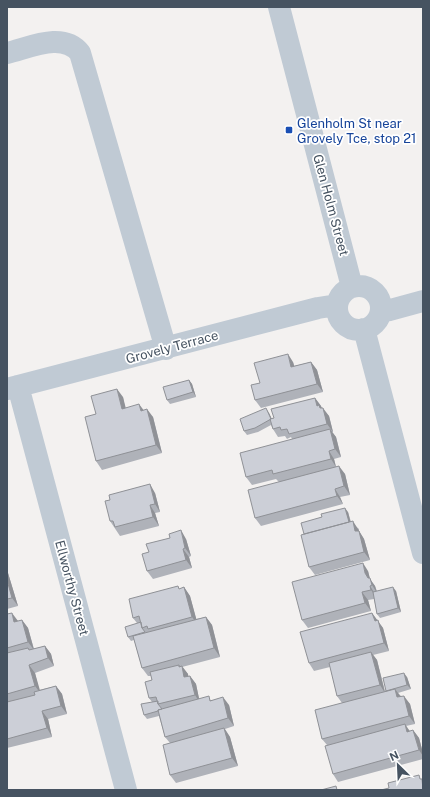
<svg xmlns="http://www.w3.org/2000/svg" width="430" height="797" viewBox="0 0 430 797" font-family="'Public Sans',sans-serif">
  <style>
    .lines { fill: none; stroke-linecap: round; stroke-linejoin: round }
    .minor { stroke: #c0cad4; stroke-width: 22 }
    .wall { fill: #afb2b9 }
    .shaded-wall { fill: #8f9196 }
    .building { fill: #cccfd7; stroke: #8f9196 }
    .transit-dot { fill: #1a4fb4; stroke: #fff; stroke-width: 1.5 }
    .labels { text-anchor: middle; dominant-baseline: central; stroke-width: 3.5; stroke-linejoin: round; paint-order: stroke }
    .transit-label { font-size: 13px; fill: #164399; stroke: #fff; text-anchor: start }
    .street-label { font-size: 13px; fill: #465361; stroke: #fff }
  </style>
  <rect width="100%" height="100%" fill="#f3f1f0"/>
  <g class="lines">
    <path class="minor" d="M279,7l73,280
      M7,53c22,-5 56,-22 73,0l86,296
      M337 308a22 22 0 1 1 44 0a22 22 0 1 1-44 0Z
      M381,311l9,-1 33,-9
      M364,329l59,224
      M18,386l108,404
      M7,389l311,-81 19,-3"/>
  </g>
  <path class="wall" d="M293,362l1,4 17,-4 6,8 6,22 -62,16 -6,-8 5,-17z
    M189,380l3,4 4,13 -26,7 -3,-4z
    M123,397l2,11 18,2 10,7 9,36 -60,17 -6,-9v-47z
    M315,398l6,8v2l8,8 4,16h-1l4,5 5,20 -7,2 2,8 9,7 5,21 -10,2 3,7 -82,22 -6,-8 24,-36 -3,-3 -24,6 -6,-8 46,-38 -1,-2 -4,2 -2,-3 -7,1 -5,-8 -2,-4 -13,7 -11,3 -3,-4 25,-18 3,6 2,-1z
    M155,493l5,19 -5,1 4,13 -39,10 -10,-15z
    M348,512l3,10 8,7v2l5,8 6,21 -55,15 -6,-8 -5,-33z
    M186,539l5,17 -2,1 3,11 -39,11 -6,-8 2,-19z
    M7,571l1,2 10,33 -11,3z
    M368,571l2,8 5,7 2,5h19l5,21 -21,6 -3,-4 -3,-15 -6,1 3,11 -63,17 -6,-8z
    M184,587l6,9 6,23 10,-2 6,8 8,32 -38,10 6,7v2h2l6,8 3,15 13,1 17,5 5,21 -9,3 5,8 8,29 -62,17 -6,-8v-32l-5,-6 -6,-21 -12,3 -3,-4 8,-13 -3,-4 3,-18 -1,-4h-3l-6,-8 -8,-28 -3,1 -3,-4 9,-14 -4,-5 47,-29z
    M372,613l11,15 6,23 -16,4 4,5 8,31 22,-14 4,12 -13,4 3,3 9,8 5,20 -9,2 4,5 3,-1 6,8 4,15v6l-85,23 -5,-8 -6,-29 -5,-6 20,-36 -5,-7 -7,-29 -16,4 -5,-8z
    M7,614l11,7 4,-1 6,8 6,21 11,-3 6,8 3,12 -19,7 4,17 17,-4 6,8 5,20 -19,5 4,18 -45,11z"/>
  <path class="shaded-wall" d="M288,354l5,8 4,13 -6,-8z
    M311,362l6,8 6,22 -6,-8z
    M189,380l3,4 4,13 -3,-5z
    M117,389l6,8 5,20 -6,-8z
    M315,398l6,8 1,2h1l6,8 4,16 -6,-8 -10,-18z
    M139,404l6,8 -4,-1z
    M266,408l3,5 5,11 -3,-5z
    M147,409l6,8 9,36 -6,-8z
    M330,429l6,8 5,20 -6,-8z
    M329,451l5,8 2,8 -5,-8z
    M339,466l6,8 5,21 -6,-9z
    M150,484l5,9 5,19 -5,-8z
    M335,489l5,8 3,7 -6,-8z
    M150,505l5,8 4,13 -6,-9z
    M345,508l3,4 4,16 -3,-4z
    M353,521l11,18 6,21 -6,-8 -9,-21z
    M181,530l5,9 5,17 -6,-8z
    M183,549l6,8 3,11 -6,-8z
    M363,563l5,8 2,8 5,7 2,7 -5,-8 -7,-12z
    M7,571l1,2 10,33 -6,-8 -5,-18z
    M370,586l5,8 2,4 -6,-8z
    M184,587l6,9 8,29 -6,-8z
    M393,587l3,4 5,21 -3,-4z
    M362,592l6,8 3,11 -6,-8z
    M12,613l6,8 -4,1z
    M372,613l11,15 6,23 -5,-8 -9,-22z
    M206,617l6,8 8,32 -6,-9z
    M22,620l6,8 6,22 -6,-8z
    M45,646l6,8 3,12 -6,-8z
    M371,652l6,8 8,33 -5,-8z
    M29,665l6,8 6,21 -6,-8z
    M179,665l4,5 -1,-4 6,8 2,11 -6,-8z
    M404,673l3,4 4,12 -4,-4z
    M190,676l6,8 4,19 -5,-8z
    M56,686l6,8 5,20 -6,-8z
    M395,689l6,8h-4z
    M404,696l6,8 5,20 -6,-8z
    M223,697l6,8 5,21 -6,-8z
    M42,711l6,8 4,18 -5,-9z
    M405,724l5,8h-3z
    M224,728l6,9 8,29 -6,-8z
    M413,730l6,8 4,15v3l-4,-6z"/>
  <path class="building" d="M288,354l3,13 20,-5 6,22 -62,16 -4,-15 9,-2 -6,-20z
    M189,380l4,12 -26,8 -4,-13z
    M117,389l5,20 17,-5 2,7 6,-2 9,36 -60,16 -11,-44 11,-3 -5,-18z
    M315,398l2,8 2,-1 1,3h3l4,16 -38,10 -2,-5 -6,1 -1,-3 -7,2 -3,-10 4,-1 -3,-9z
    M266,408l5,11 -16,9 -11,3 -4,-12z
    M330,429l5,20 -6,2 2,8 -58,15 -1,-4 -26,7 -6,-24z
    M339,466l5,20 -9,3 2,7 -82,22 -7,-28z
    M150,484l5,20 -5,1 3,12 -38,10 -2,-6h-3l-5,-20 5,-1 -1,-5z
    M345,508l4,14 -45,12 -3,-11 21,-6 -1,-3z
    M353,521l2,10h4l5,21 -55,15 -8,-32z
    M181,530l4,18 -2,1 3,11 -39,11 -5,-17 7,-2 -3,-8 24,-6 -1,-4z
    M363,563l2,10 3,5h2l2,7 -2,1 1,4 -9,2 3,11 -63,17 -10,-38z
    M7,580l5,18 -5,1z
    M178,586l1,3 5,-2 8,30 -44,12 -1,-3 -5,2 -3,-12 -6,2 -4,-19z
    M393,587l5,21 -21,6 -4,-22z
    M12,613l2,9 8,-2 6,22 -21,6v-34z
    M372,613l3,8 3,-1 6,23 -75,20 -9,-31z
    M206,617l8,31 -72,20 -9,-32z
    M141,622l1,6 3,4 -17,5 -3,-10z
    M45,646l3,12 -19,7 6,21 -28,8v-41l21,-5 1,2z
    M371,652l9,33 -43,11 -8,-33z
    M179,665v2l3,-1 2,11 6,-1 5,19 -37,9 -2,-7 -7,1 -4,-16 7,-2 -2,-8z
    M404,673l3,12 -21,6 -3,-13z
    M56,686l5,20 -19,5 5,17 -40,11v-37l28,-7 -1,-3z
    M395,689l2,8 7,-1 5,20 -87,23 -7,-29z
    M209,696l1,5 13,-4 5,21 -63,19 -7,-27z
    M158,701v3l4,5 -4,1v1l-14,4 -3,-11z
    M405,724l2,8 6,-2 6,20 -86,24 -8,-28z
    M224,728l8,30 -62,17 -7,-30z
    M419,775l1,4h2l1,11h-42l8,-2 -1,-5z
    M336,786l1,4h-16z"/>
  <rect class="transit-dot" x="285" y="126" width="8" height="8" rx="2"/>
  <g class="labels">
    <g class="transit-label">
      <text x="297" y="123">Glenholm St near<tspan x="297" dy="15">Grovely Tce, stop 21</tspan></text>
    </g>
    <g class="street-label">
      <text transform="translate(331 205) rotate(75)">Glen Holm Street</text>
      <text transform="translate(172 347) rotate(-15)">Grovely Terrace</text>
      <text transform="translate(72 588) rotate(75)">Ellworthy Street</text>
    </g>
  </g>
  <rect width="430" height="797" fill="none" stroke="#465361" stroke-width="16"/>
  <g transform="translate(398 765) rotate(336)" stroke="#ffffff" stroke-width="3" paint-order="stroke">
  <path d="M0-3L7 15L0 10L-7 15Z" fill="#465361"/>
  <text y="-6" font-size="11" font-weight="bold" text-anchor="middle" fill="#465361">N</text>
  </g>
</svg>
